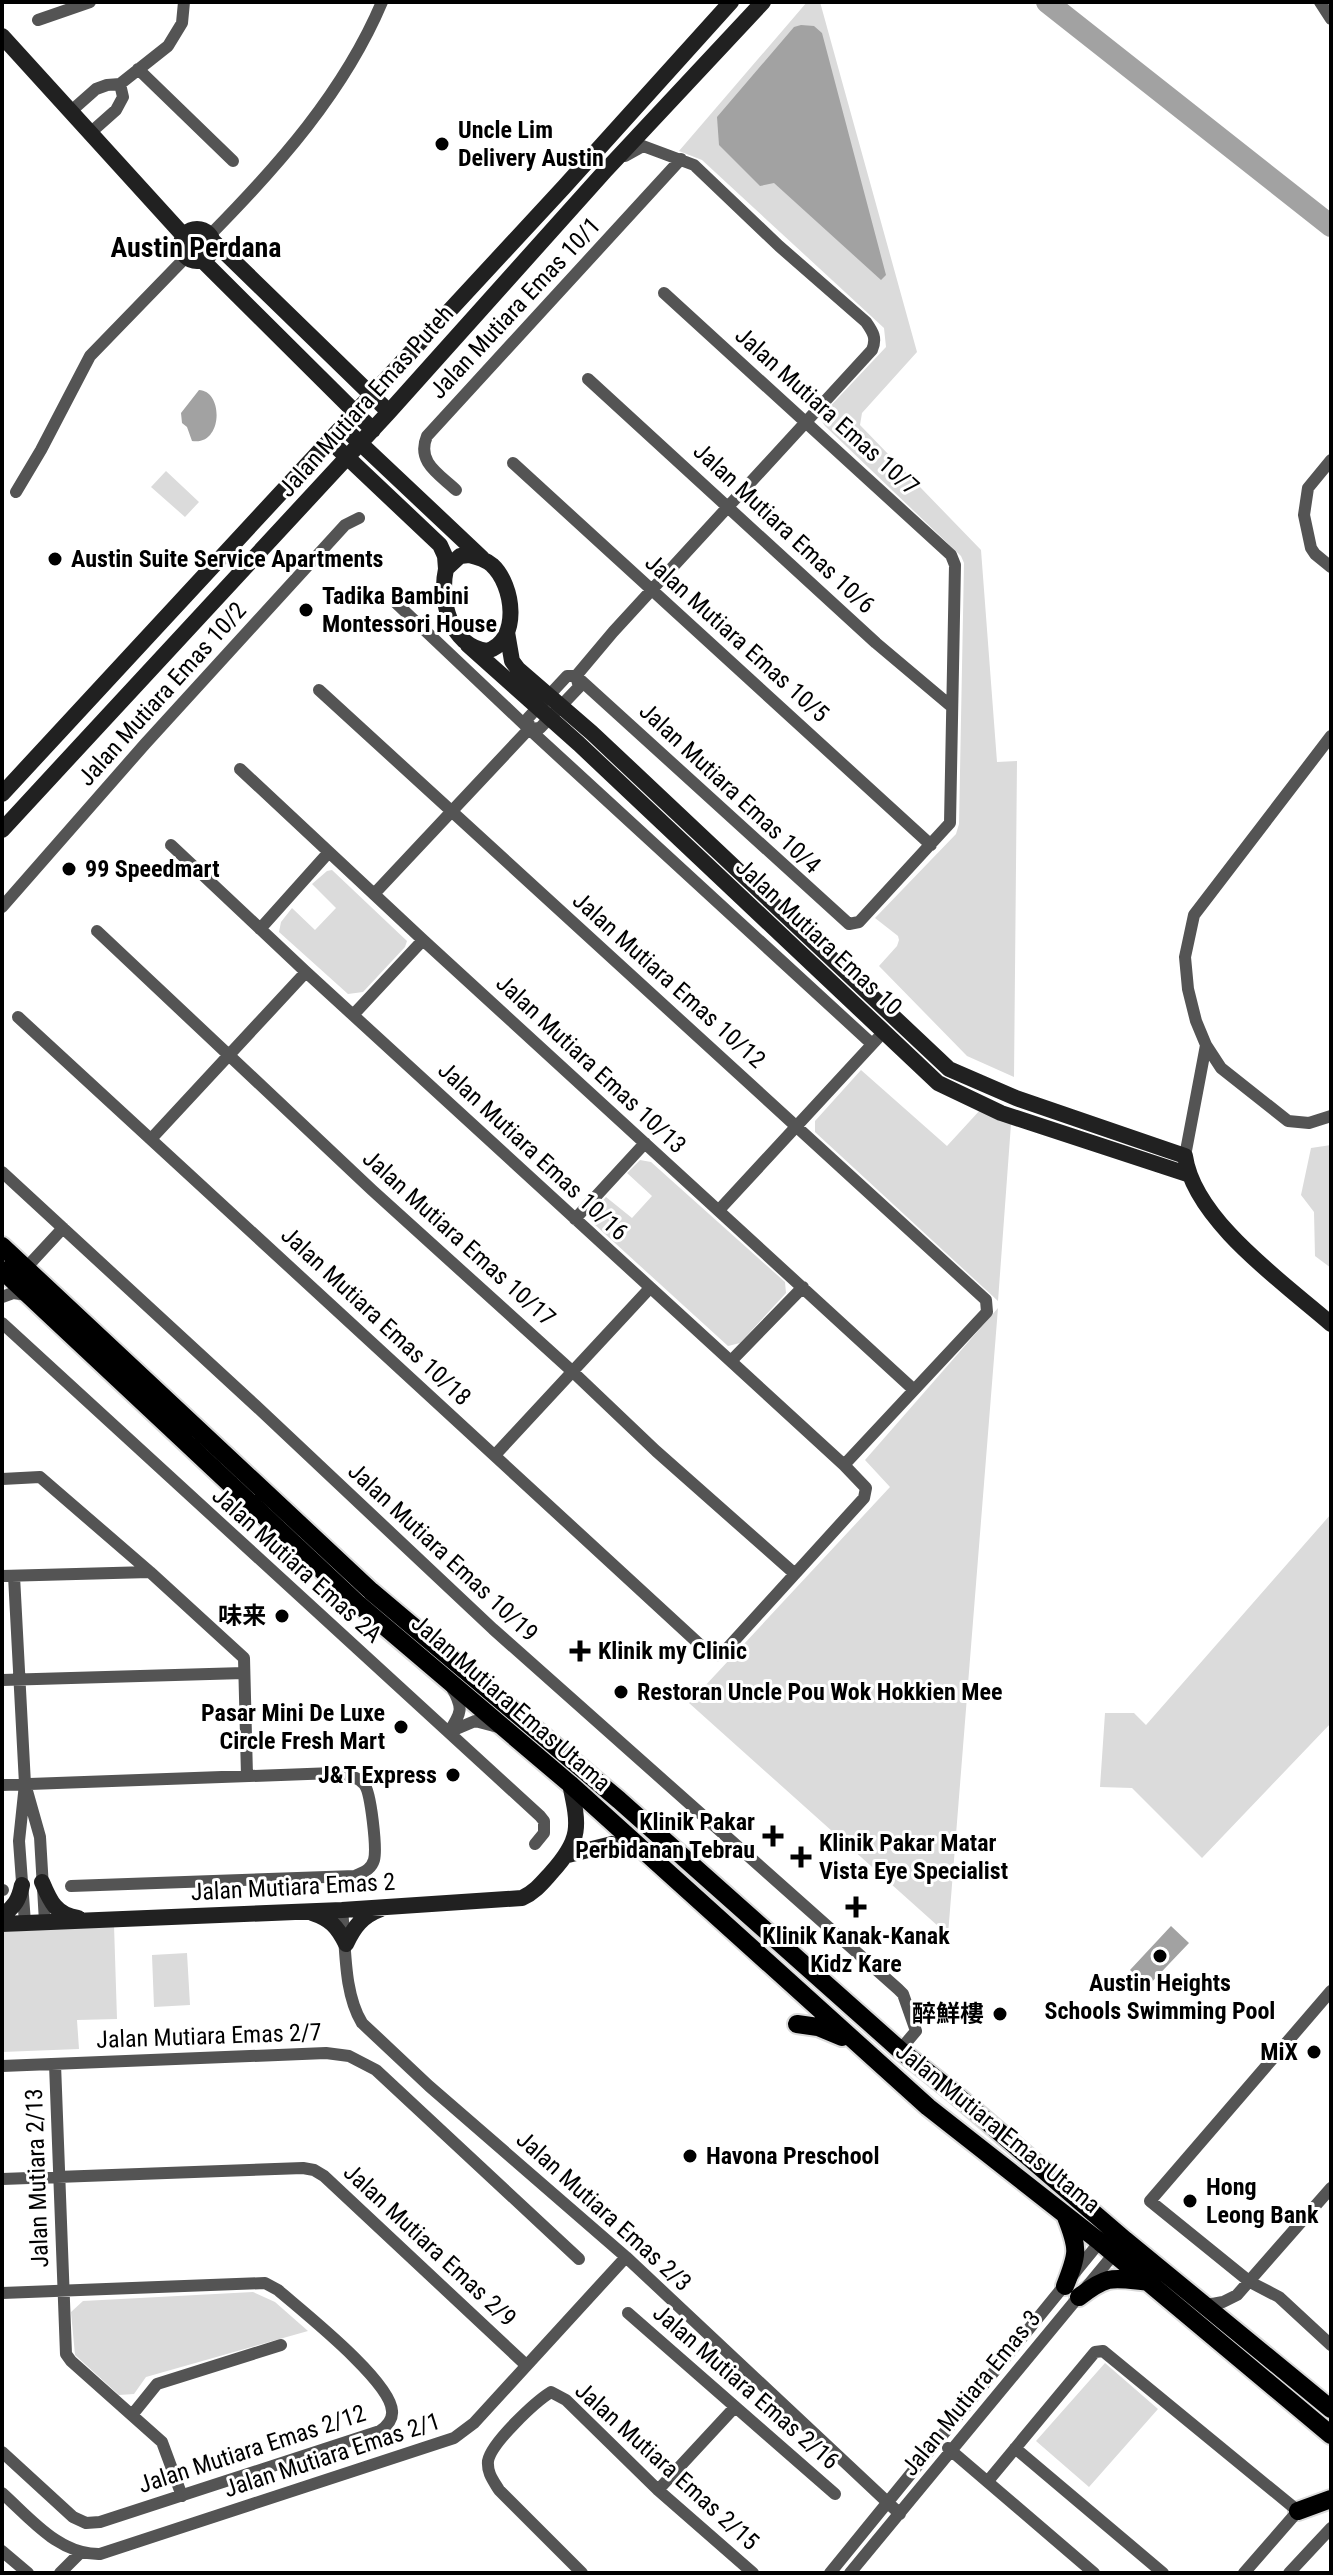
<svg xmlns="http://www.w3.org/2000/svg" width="1333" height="2575" viewBox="0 0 1333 2575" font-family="'Roboto Condensed','Noto Sans SC',sans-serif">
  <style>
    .green { fill: #dbdbdb }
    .water { fill: #a2a2a2 }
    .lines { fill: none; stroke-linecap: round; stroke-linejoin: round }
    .river { stroke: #a2a2a2; stroke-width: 22 }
    .primary-casing { stroke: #dbdbdb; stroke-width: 22 }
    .street { stroke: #545454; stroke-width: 12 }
    .secondary { stroke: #212121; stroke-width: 16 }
    .primary { stroke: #000; stroke-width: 18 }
    .poi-dot { fill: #000; stroke: #fff; stroke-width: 3 }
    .labels { text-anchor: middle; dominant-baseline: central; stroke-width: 6; stroke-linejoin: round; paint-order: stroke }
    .poi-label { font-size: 24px; font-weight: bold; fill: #000; stroke: #fff; text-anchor: start }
    .street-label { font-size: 24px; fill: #000; stroke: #fff }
    .quarter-label { font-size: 28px; font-weight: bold; fill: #000; stroke: #fff }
  </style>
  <rect width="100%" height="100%" fill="#fff"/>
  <path class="green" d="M807,2h13l97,350 -55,61 -2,12 121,125 16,212 20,-1 -3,316 -47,-21 -88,-90 18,-20 2,-6 -1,-4 -23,-18 81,-84 3,-10 5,-261 -3,-7 -136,-130 -4,-6 1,-5 64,-68 -2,-19 -182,-168 -23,-9z
    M166,471l33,31 -14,15 -34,-30z
    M332,870l75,71 -2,6 -42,45 -15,2 -69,-62 2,-10 11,-14 23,22 21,-22 -24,-24 15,-13z
    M861,1070l86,76 34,-37 30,15 -13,177 -183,-169v-11z
    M1331,1145v123l-16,-12 -1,-44 -13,-17 10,-47z
    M640,1160l11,2 134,120 1,11 -46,50 -12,3 -135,-123v-11l13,-15 26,21 20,-22 -25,-23z
    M998,1308l-50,627 -259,-232 201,-216 -25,-27z
    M1331,1514v209l-129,135 -70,-70 -32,-1 5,-74h29l12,12z
    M114,1925l3,94 -40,1 2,29 -77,3v-120z
    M187,1953l3,52 -36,2 -2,-52z
    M253,2292l22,10 33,29 -162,46 -12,17 -15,1 -44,-40 -4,-43 12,-11z
    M1105,2363l53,46 -69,78 -53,-46z"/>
  <path class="water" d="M801,25l13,1 8,7 64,242 -5,5 -107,-97 -14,3 -41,-41 -2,-28 77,-90z
    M199,390c25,1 24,56 -7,51l-5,-14 -5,-4 -1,-10z
    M1171,1926l18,17 -41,43 -18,-16z"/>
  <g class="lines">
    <path class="river" d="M1047,2l284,224"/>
    <defs>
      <path id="primary" d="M2,1246l369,345 248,209 281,250 55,44 170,146 206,169
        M2,1270l355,333 213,181 358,323 172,135 231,193
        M797,2024l21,3 24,10
        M1065,2286c13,-33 14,-36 1,-69
        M1079,2297c30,-23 33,-19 70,-15
        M1298,2511l33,-12"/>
    </defs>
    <use href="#primary" class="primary-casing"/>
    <path class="street" d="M1320,2l11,17
      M38,20l52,-18
      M138,69l95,92
      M70,112l26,-23 11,-4 13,-1 48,-38 14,-23 2,-21
      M89,134l27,-24 7,-13 -3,-13
      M210,235c68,-69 134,-143 172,-233
      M588,379l288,264 76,64
      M1331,460l-23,28 -4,27 7,33 4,6 16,13
      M513,463l418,382
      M456,490c-17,-16 -40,-28 -29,-54l254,-277
      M16,492l25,-42 49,-94 97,-100
      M396,603l133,126 343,315
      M576,676l273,248 10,-2 91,-99 5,-258 -4,-10 -287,-262
      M319,690l667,610 1,12 -143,153
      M529,729l-1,-11 39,-42h9l37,-44 259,-282c5,-12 1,-18 -6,-28l-87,-76 -85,-81 -51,-19 -18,10
      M1331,736l-137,179 -9,42 3,32 8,32 10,24 15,23 67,53 21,2 22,-7
      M240,769l183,171 490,449
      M374,894l155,-165 11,-1 39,-41 -3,-11
      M2,907l143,-163 200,-219 14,-7
      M260,929l69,-77
      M97,931l275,259 201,182 83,79 139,123
      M353,1015l70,-75
      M18,1017l692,637 7,2 6,-3 141,-155 2,-10 -22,-23 -538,-493 -135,-127
      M151,1139l155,-167
      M1185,1156l21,-111
      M2,1172l254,234 237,223 405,360 5,5 13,37 -16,19
      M719,1210l159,-172
      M575,1219l70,-76
      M25,1269l38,-41
      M2,1297l11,-4 15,2
      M2,1323l538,493 4,5v12l-9,11
      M731,1361l72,-74
      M495,1455l155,-167
      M2,1479l38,-2 110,95 94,86 3,118
      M2,1576l148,-4
      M14,1576l11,208 -6,57 6,82
      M2,1680l242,-7
      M449,1732l26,-11 23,6
      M449,1732c12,-19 15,-23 3,-44
      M2,1785l332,-12c10,2 22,2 30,11 7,8 13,65 10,76 -3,10 -11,12 -19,16l-284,10
      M27,1791l13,46 5,85
      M2,1890h1
      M342,1910c4,35 1,82 20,113l67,63 197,171 274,257
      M1331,1991l-181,210 100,81 29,15 52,48
      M55,2064l11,290 5,7 91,81 20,54
      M2,2066l324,-13 23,3 27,14 203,189
      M2,2179l301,-11 11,2 10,6 202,189
      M2,2293l263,-10 13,7c24,21 113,91 114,121 1,9 -5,15 -12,20l-280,91 -14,1 -13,-6 -71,-65
      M1207,2305l16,-3 14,-7 94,-107
      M628,2313l207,181
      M132,2415l25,-31 124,-39
      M948,2448l146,125
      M1015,2448l148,125
      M988,2481l107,-129 8,-1 195,160 -54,62
      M658,2490l77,-83
      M2,2493c28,25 57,62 98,61l354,-116 20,-15 152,-166
      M2,2551l26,22
      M60,2573l20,-20
      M582,2573l-83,-83c-6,-10 -12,-17 -11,-29 3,-18 47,-59 63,-69l15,8 92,90 95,83
      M830,2573l273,-335
      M850,2573l268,-324
      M1289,2573l42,-45"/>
    <path class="secondary" d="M2,36l182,200
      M181 245a16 16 0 1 1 32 0a16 16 0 1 1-32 0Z
      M213,241l176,171
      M202,260l171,170
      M342,426l140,132
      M329,440l111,105 5,11 1,13
      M469,555c9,2 16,4 23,10 22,20 29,76 -5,86 -37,-5 -48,-51 -41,-82l14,-13z
      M507,632l5,29 6,8 74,64 357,336 67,29 169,58c9,64 99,127 146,168
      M468,645l111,99 359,339 63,30 189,62
      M2,794l562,-607 167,-185
      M2,830l387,-418 216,-241 158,-169
      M568,1855l44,-11 32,6
      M42,1882c8,19 14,33 36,36
      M312,1913c18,6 25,13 34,31
      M2,1915c13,-8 17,-16 20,-30
      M2,1924l340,-14 180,-12c13,-6 20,-15 29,-25 31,-34 28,-47 19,-89
      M346,1944c8,-17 16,-28 35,-35"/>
    <use href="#primary" class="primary"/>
  </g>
  <g class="poi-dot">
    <circle cx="442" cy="144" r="8"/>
    <circle cx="55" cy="559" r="8"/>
    <circle cx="306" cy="610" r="8"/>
    <circle cx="69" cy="869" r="8"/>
    <circle cx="282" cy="1616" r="8"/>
    <path d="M576 1639h8v8h8v8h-8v8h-8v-8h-8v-8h8z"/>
    <circle cx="621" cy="1692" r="8"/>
    <circle cx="401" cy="1727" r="8"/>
    <circle cx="453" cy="1775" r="8"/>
    <path d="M769 1824h8v8h8v8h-8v8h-8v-8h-8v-8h8z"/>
    <path d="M797 1845h8v8h8v8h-8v8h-8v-8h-8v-8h8z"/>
    <path d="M852 1895h8v8h8v8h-8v8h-8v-8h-8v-8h8z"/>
    <circle cx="1160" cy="1956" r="8"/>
    <circle cx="1000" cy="2014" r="8"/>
    <circle cx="1314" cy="2052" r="8"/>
    <circle cx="690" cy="2156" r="8"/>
    <circle cx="1190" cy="2201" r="8"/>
  </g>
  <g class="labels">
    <g class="poi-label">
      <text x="458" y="130">Uncle Lim<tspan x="458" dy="28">Delivery Austin</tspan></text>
      <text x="71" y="559">Austin Suite Service Apartments</text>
      <text x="322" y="596">Tadika Bambini<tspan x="322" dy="28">Montessori House</tspan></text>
      <text x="85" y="869">99 Speedmart</text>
      <text x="266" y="1616" text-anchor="end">味来</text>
      <text x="598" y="1651">Klinik my Clinic</text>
      <text x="637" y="1692">Restoran Uncle Pou Wok Hokkien Mee</text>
      <text x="385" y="1713" text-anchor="end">Pasar Mini De Luxe<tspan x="385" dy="28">Circle Fresh Mart</tspan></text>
      <text x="437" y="1775" text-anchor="end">J&amp;T Express</text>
      <text x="755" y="1822" text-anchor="end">Klinik Pakar<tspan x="755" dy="28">Perbidanan Tebrau</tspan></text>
      <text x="819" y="1843">Klinik Pakar Matar<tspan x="819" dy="28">Vista Eye Specialist</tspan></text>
      <text x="856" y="1936" text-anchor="middle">Klinik Kanak-Kanak<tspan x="856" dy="28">Kidz Kare</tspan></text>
      <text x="1160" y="1983" text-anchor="middle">Austin Heights<tspan x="1160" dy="28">Schools Swimming Pool</tspan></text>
      <text x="984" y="2014" text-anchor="end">醉鮮樓</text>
      <text x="1298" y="2052" text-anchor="end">MiX</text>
      <text x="706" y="2156">Havona Preschool</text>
      <text x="1206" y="2187">Hong<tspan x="1206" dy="28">Leong Bank</tspan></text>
    </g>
    <g class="street-label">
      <text transform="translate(515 308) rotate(-47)">Jalan Mutiara Emas 10/1</text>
      <text transform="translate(366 401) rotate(-48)">Jalan Mutiara Emas Puteh</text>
      <text transform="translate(827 411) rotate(42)">Jalan Mutiara Emas 10/7</text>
      <text transform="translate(784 528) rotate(43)">Jalan Mutiara Emas 10/6</text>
      <text transform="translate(737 638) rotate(42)">Jalan Mutiara Emas 10/5</text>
      <text transform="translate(162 694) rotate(-48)">Jalan Mutiara Emas 10/2</text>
      <text transform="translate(730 788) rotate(43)">Jalan Mutiara Emas 10/4</text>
      <text transform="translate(819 937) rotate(43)">Jalan Mutiara Emas 10</text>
      <text transform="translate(669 980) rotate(42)">Jalan Mutiara Emas 10/12</text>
      <text transform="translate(591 1064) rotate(43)">Jalan Mutiara Emas 10/13</text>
      <text transform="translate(533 1151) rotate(43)">Jalan Mutiara Emas 10/16</text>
      <text transform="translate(459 1238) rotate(42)">Jalan Mutiara Emas 10/17</text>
      <text transform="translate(376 1316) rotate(43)">Jalan Mutiara Emas 10/18</text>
      <text transform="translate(443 1552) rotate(43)">Jalan Mutiara Emas 10/19</text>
      <text transform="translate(297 1565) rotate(42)">Jalan Mutiara Emas 2A</text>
      <text transform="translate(511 1703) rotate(41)">Jalan Mutiara Emas Utama</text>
      <text transform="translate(293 1887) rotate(-3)">Jalan Mutiara Emas 2</text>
      <text transform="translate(209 2036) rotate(-2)">Jalan Mutiara Emas 2/7</text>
      <text transform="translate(998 2128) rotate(39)">Jalan Mutiara Emas Utama</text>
      <text transform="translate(37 2178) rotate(-92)">Jalan Mutiara 2/13</text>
      <text transform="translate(604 2211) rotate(42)">Jalan Mutiara Emas 2/3</text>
      <text transform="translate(430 2245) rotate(43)">Jalan Mutiara Emas 2/9</text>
      <text transform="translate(746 2387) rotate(41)">Jalan Mutiara Emas 2/16</text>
      <text transform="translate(971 2393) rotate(-51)">Jalan Mutiara Emas 3</text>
      <text transform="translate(252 2449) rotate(-18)">Jalan Mutiara Emas 2/12</text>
      <text transform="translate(332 2455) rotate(-18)">Jalan Mutiara Emas 2/1</text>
      <text transform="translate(667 2466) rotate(42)">Jalan Mutiara Emas 2/15</text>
    </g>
    <g class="quarter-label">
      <text x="196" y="247">Austin Perdana</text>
    </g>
  </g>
  <rect width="1333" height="2575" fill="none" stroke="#000000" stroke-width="8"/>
</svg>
